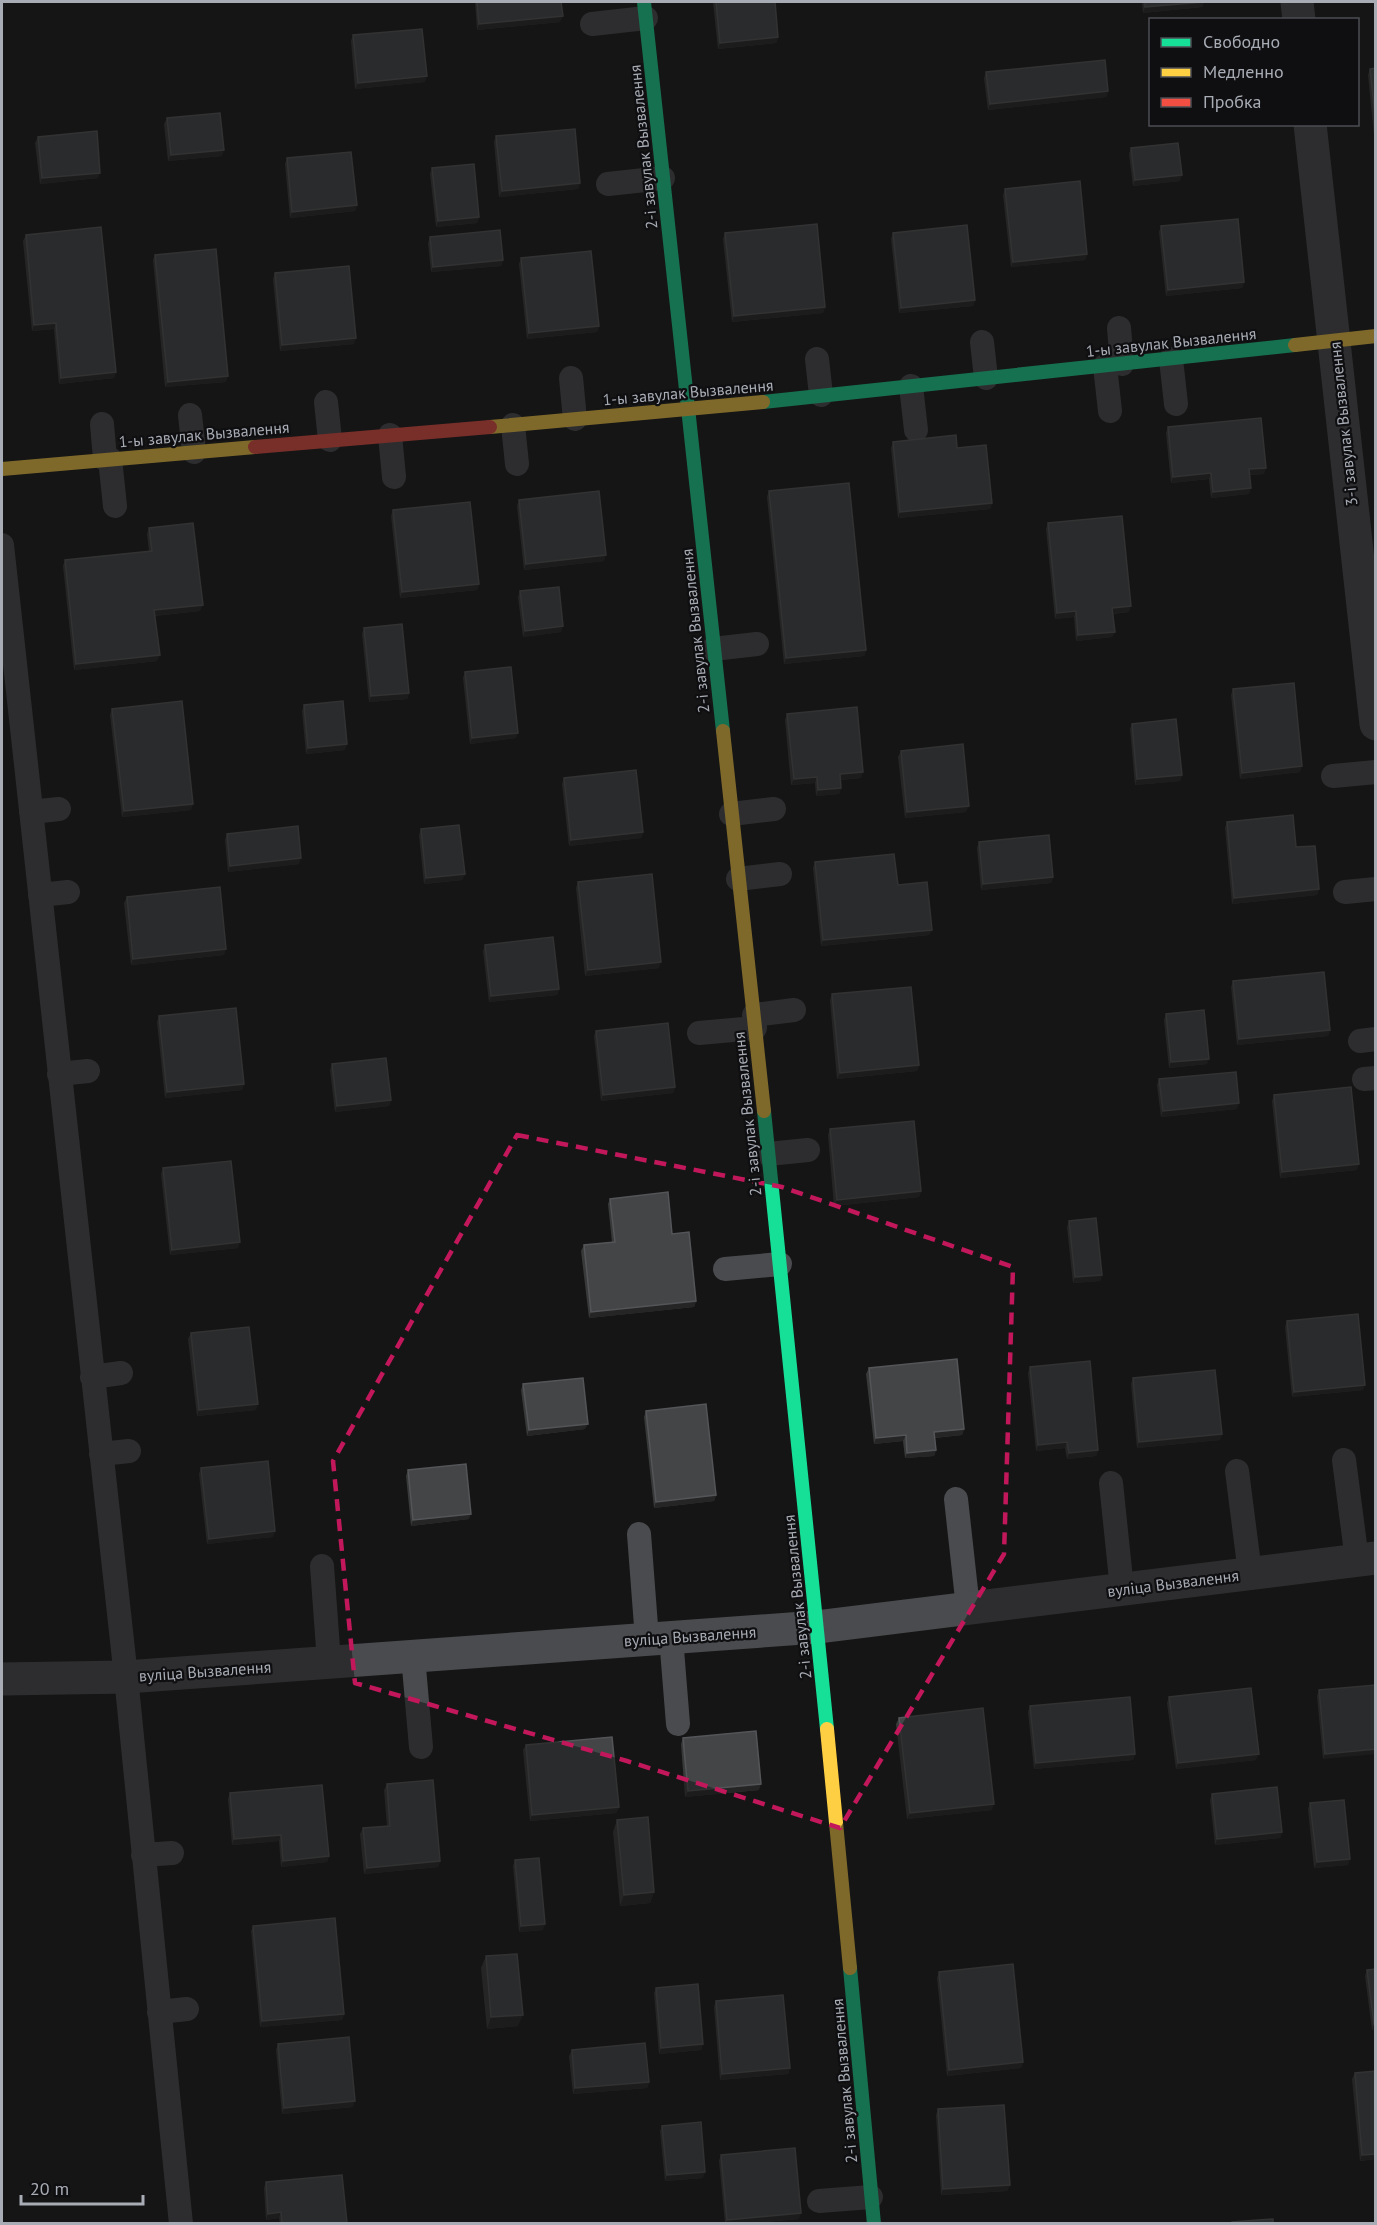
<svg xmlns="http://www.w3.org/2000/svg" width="1377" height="2225" viewBox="0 0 1377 2225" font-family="'PT Sans',sans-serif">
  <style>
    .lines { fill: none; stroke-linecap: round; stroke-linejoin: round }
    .lane { stroke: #4a4b4e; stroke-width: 24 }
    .street { stroke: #4a4b4e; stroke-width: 33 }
    .fast { stroke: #16e098; stroke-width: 14 }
    .slow { stroke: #ffcf43; stroke-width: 14 }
    .jam { stroke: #f24e42; stroke-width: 14 }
    .wall { fill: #383939 }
    .shaded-wall { fill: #252525 }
    .building { fill: #444547; stroke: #545558; stroke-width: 1.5 }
    .marked { fill: none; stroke: #c2185b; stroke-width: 4.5; stroke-dasharray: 12 8; stroke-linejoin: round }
    .labels { text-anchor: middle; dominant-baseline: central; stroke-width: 4.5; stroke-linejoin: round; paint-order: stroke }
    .street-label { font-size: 16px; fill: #a8acb5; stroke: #0f0f11 }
  </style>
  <rect width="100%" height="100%" fill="#151515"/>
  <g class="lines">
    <path class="lane" d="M592,24l54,-6
      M608,184l55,-6
      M1119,328l3,36
      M982,342l4,36
      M817,359l4,36
      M1171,359l5,45
      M1105,366l5,45
      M571,378l4,41
      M911,386l5,44
      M326,402l4,38
      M190,415l4,37
      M102,424l3,35
      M513,425l4,39
      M390,435l4,42
      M110,459l5,47
      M2,545l124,1132 55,547
      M713,649l44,-5
      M1333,776l43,-4
      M31,812l28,-3
      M731,814l43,-5
      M738,879l42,-5
      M1345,892l31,-3
      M40,895l28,-3
      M754,1015l40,-5
      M699,1033l56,-5
      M1360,1041l16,-2
      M59,1074l29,-3
      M1364,1079l12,-1
      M768,1154l40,-4
      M725,1269l55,-5
      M92,1377l29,-4
      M101,1454l28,-3
      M1344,1460l13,100
      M1237,1471l13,102
      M1111,1483l11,106
      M956,1499l12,109
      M639,1534l8,105
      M322,1566l7,96
      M671,1637l7,87
      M413,1656l8,91
      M143,1855l29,-2
      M159,2012l28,-3
      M819,2201l52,-4"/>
    <path class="street" d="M1297,2l2,18
      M1310,124l66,600
      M2,1679l124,-2 691,-50 559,-69"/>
    <path class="fast" d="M644,2l79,729
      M763,402l532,-57
      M764,1111l63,618
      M850,1968l24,256"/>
    <path class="slow" d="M1295,345l81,-9
      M490,427l273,-25
      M2,469l253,-22
      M723,731l41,380
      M827,1729l23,239"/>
    <path class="jam" d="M255,447l235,-20"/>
  </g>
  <path class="wall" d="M475,2h86l-1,20 -83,8z
    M713,2h62l3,35 -2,6 -58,6z
    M1142,2h62l-2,5 -59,6z
    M353,35l72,47 -70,7 -4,-48z
    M1376,68v67h-2l-6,-60 2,-6z
    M986,72l122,19 -2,6 -118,13 -4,-32z
    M167,118l55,38 -54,5 -4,-37z
    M496,136l84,47 -2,6 -79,8 -5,-55z
    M38,137l60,41 -58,6 -5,-41z
    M1131,148l49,33 -47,5 -4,-32z
    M287,158l70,47 -2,6 -65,7 -5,-54z
    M432,168l47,49 -2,6 -41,4 -6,-53z
    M1005,189l82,65 -2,6 -74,7 -8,-72z
    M1161,226l83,56 -2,6 -76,8 -7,-64z
    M725,233l100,74 -2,6 -91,9 -9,-83z
    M893,233l82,67 -2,6 -74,7 -8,-74z
    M26,235l90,137 -2,6 -55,6 -5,-55 -22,2 -9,-90z
    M430,237l73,23 -2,6 -70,6 -3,-29z
    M155,255l71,127 -61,5 -12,-127z
    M521,258l78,68 -2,6 -70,7 -8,-75z
    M275,273l79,71 -74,7 -7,-72z
    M1168,427l96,47 -14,1 -1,19 -38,4 -2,-19 -38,4 -5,-50z
    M893,442l64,6 35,55 -2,6 -92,9 -7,-70z
    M769,491l97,159 -2,6 -80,8 -17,-167z
    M519,500l85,61 -80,9 -7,-64z
    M393,510l86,74 -2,6 -77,8 -9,-82z
    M1048,523l81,89 -16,2 2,18 -3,5 -36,4 -2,-24 -19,2 -9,-90z
    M149,528l51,83 -45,5 2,45 -83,9 -11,-104 2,-6 84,-9 -2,-17z
    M520,591l41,41 -38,5 -5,-40z
    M364,628l45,65 -2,6 -38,3 -7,-68z
    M465,672l51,66 -46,6 -7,-66z
    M1233,689l67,83 -60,7 -9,-84z
    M304,705l41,45 -39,4 -4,-43z
    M112,709l79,101 -69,7 -12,-102z
    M787,714l74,64 -20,2v8l-2,6 -23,2 -1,-13 -24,2 -6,-65z
    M1132,724l50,51 -2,6 -45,4 -5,-56z
    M901,751l65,61 -61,6 -7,-61z
    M564,778l79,54 -2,6 -72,8 -7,-62z
    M1227,822l69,25 23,42 -2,6 -85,9 -7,-76z
    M421,829l44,45 -3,6 -38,4 -5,-49z
    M227,834l72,30 -71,8 -3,-32z
    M979,842l74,35 -2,6 -70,7 -4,-42z
    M815,862l83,23 34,45 -3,5 -108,11 -8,-78z
    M578,882l81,86 -74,8 -9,-88z
    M127,897l97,58 -93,10 -7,-62z
    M485,945l74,44 -2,6 -68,7 -6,-51z
    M1233,981l97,49 -2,6 -91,9 -6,-58z
    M832,994l87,71 -2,6 -80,8 -7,-79z
    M1166,1014l41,50 -38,4 -5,-48z
    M159,1016l85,68 -2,6 -77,8 -8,-76z
    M596,1031l79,56 -2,6 -72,8 -7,-65z
    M332,1064l59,36 -2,6 -54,6 -5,-42z
    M1159,1079l78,30 -76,8 -4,-32z
    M1274,1095l83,75 -77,8 -8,-77z
    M830,1129l91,62 -2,6 -85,9 -6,-71z
    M163,1168l75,80 -68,7 -9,-81z
    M610,1199l62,35 24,67 -2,6 -105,11 -8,-67 3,-6 28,-3 -4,-38z
    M1069,1221l33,54 -2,6 -27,2 -6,-56z
    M1287,1321l76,69 -71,7 -7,-70z
    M191,1333l65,77 -59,6 -9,-77z
    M1030,1367l68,83 -2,6 -29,3 -2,-11 -29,3 -8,-78z
    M869,1368l95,61 -2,6 -27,3 1,12 -2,6 -29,2 -2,-17 -29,3 -8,-70z
    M1133,1378l87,62 -83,8 -6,-64z
    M523,1384l62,45 -58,7 -6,-46z
    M646,1411l70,84 -2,6 -60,7 -10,-91z
    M201,1468l72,69 -66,7 -8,-70z
    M408,1470l61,49 -58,7 -5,-50z
    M1376,1685l-53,74 -6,-63 2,-6z
    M1169,1697l87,63 -80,9 -9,-66z
    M1030,1706l105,48 -2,6 -99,9 -6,-57z
    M899,1718l93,92 -85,9 -11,-95z
    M683,1738l76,52 -74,7 -4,-53z
    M526,1745l93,62 -3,6 -86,8 -7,-71z
    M387,1784l53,77 -2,6 -74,7 -4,-40 3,-6 24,-2 -3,-36z
    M230,1793l99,63 -2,6 -46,5 -2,-26 -47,4 -4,-46z
    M1212,1794l70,38 -2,6 -65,7 -5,-45z
    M1310,1803l38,62 -34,3 -6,-59z
    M617,1820l37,72 -4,11 -30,3 -7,-74z
    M515,1860l28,70 -24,2 -6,-66z
    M253,1926l91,88 -2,6 -82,7 -9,-96z
    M486,1956l32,70 -31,3 -6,-61z
    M1376,1969v60l-4,1 -7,-54 2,-6z
    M939,1972l84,90 -2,6 -74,8 -10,-98z
    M656,1988l47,56 -2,6 -42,4 -5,-61z
    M716,2001l74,67 -2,6 -68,6 -6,-73z
    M278,2044l75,63 -71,7 -6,-64z
    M572,2050l77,32 -2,6 -74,6 -4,-38z
    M1376,2071v88l-16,2 -8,-82 3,-6z
    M938,2109l72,76 -3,6 -66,4 -5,-80z
    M662,2126l41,52 -38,3 -5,-50z
    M721,2155l78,64 -47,4h-27l-6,-62z
    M266,2182l81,41h-67l-1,-5 -13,2 -2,-32z"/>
  <path class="shaded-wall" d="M1204,2l-2,5 -59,6 2,-6z
    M563,16l-3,6 -83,8 2,-6z
    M778,37l-2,6 -58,6 2,-6z
    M427,76l-2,6 -70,7 3,-6z
    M1108,91l-2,6 -118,13 2,-6z
    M224,150l-2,6 -54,5 3,-6z
    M100,173l-2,5 -58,6 2,-6z
    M1182,175l-2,6 -47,5 2,-6z
    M580,183l-2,6 -79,8 3,-6z
    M357,205l-2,6 -65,7 2,-6z
    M479,217l-2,6 -41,4 2,-6z
    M1087,254l-2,6 -74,7 2,-5z
    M503,260l-2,6 -70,6 2,-5z
    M1244,282l-2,6 -76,8 2,-6z
    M975,300l-2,6 -74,7 2,-5z
    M825,307l-2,6 -91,9 2,-6z
    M56,323l-2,6 -22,2 2,-6z
    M599,326l-2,6 -70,7 2,-6z
    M356,338l-2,6 -74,7 2,-6z
    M116,372l-2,6 -55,6 2,-6z
    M228,376l-2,6 -61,5 3,-5z
    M1266,468l-2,6 -17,1 2,-6z
    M1211,473l-2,6 -38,4 2,-6z
    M1251,488l-2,6 -38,4 2,-6z
    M992,503l-2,6 -92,9 2,-6z
    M606,555l-2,6 -80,9 2,-6z
    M479,584l-2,6 -77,8 2,-6z
    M203,605l-3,6 -48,5 2,-6z
    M1131,606l-2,6 -19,2 2,-6z
    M1076,611l-2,6 -19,2 2,-6z
    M563,626l-2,6 -38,5 2,-6z
    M1115,632l-3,5 -36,4 2,-6z
    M866,650l-2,6 -80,8 2,-6z
    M160,655l-3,6 -83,9 2,-6z
    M409,693l-2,6 -38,3 2,-6z
    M518,733l-2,5 -46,6 2,-6z
    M347,744l-2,6 -39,4 2,-6z
    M1302,766l-2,6 -60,7 2,-6z
    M863,772l-2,6 -23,2 2,-6z
    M1182,775l-2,6 -45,4 2,-6z
    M817,777l-2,6 -24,2 3,-6z
    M841,788l-2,6 -23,2 2,-6z
    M193,804l-2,6 -69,7 2,-6z
    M969,806l-3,6 -61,6 2,-6z
    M643,832l-2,6 -72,8 2,-6z
    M301,858l-2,6 -71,8 2,-6z
    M465,874l-3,6 -38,4 2,-6z
    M1053,877l-2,6 -70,7 2,-6z
    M1319,889l-2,6 -85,9 2,-6z
    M932,930l-3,5 -108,11 2,-6z
    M226,949l-2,6 -93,10 2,-6z
    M661,962l-2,6 -74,8 3,-6z
    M559,989l-2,6 -68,7 2,-6z
    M1330,1030l-2,6 -91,9 2,-6z
    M1209,1059l-2,5 -38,4 2,-6z
    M919,1065l-2,6 -80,8 3,-6z
    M244,1084l-2,6 -77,8 2,-6z
    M675,1087l-2,6 -72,8 2,-6z
    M391,1100l-2,6 -54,6 2,-6z
    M1239,1103l-2,6 -76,8 2,-6z
    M1359,1164l-2,6 -77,8 2,-6z
    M921,1191l-2,6 -85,9 3,-6z
    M240,1242l-2,6 -68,7 2,-5z
    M1102,1275l-2,6 -27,2 2,-6z
    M696,1301l-2,6 -105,11 2,-6z
    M1365,1385l-2,5 -71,7 2,-5z
    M258,1404l-2,6 -59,6 2,-6z
    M588,1424l-3,5 -58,7 2,-6z
    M964,1429l-2,6 -30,3 2,-6z
    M1222,1434l-2,6 -83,8 2,-6z
    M906,1435l-3,6 -29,3 2,-6z
    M1067,1442l-2,6 -29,3 2,-6z
    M936,1450l-2,6 -29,2 2,-5z
    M1098,1450l-2,6 -29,3 2,-6z
    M716,1495l-2,6 -60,7 2,-6z
    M471,1514l-2,5 -58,7 2,-6z
    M275,1531l-2,6 -66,7 2,-5z
    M1376,1749v5l-53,5 2,-5z
    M1135,1754l-2,6 -99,9 2,-6z
    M1259,1754l-3,6 -80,9 2,-6z
    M761,1784l-2,6 -74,7 3,-6z
    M994,1804l-2,6 -85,9 3,-6z
    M619,1807l-3,6 -86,8 2,-6z
    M1282,1832l-2,6 -65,7 2,-6z
    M281,1835l-2,6 -47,4 2,-6z
    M329,1856l-2,6 -46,5 2,-6z
    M1350,1859l-2,6 -34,3 3,-6z
    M440,1861l-2,6 -74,7 3,-6z
    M654,1892l-4,11 -30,3 4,-11z
    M545,1924l-2,6 -24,2 2,-6z
    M344,2014l-2,6 -82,7 2,-6z
    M523,2015l-5,11 -31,3 4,-12z
    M1374,2024h2v5l-4,1z
    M703,2044l-2,6 -42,4 2,-6z
    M1023,2062l-2,6 -74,8 2,-6z
    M790,2068l-2,6 -68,6 2,-6z
    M649,2082l-2,6 -74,6 2,-6z
    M355,2101l-2,6 -71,7 2,-6z
    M1376,2154v5l-16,2 2,-6z
    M705,2172l-2,6 -38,3 2,-6z
    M1010,2185l-3,6 -66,4 2,-6z
    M281,2212l-2,6 -13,2 2,-6z
    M801,2213l-2,6 -47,4h-26l1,-3z"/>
  <path class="building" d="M477,2h84l2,14 -84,8z
    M716,2h59l3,35 -58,6z
    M1145,2h59l-59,5z
    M422,29l5,47 -69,7 -5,-48z
    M1105,60l3,31 -118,13 -4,-32z
    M1376,68v57l-6,-56z
    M220,113l4,37 -53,5 -4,-37z
    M575,129l5,54 -78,8 -6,-55z
    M97,131l3,42 -58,5 -4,-41z
    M1178,143l4,32 -47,5 -4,-32z
    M351,152l6,53 -65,7 -5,-54z
    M474,164l5,53 -41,4 -6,-53z
    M1080,181l7,73 -74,8 -8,-73z
    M1238,219l6,63 -76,8 -7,-64z
    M817,224l8,83 -91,9 -9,-83z
    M967,225l8,75 -74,8 -8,-75z
    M101,227l15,145 -55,6 -5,-55 -22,2 -8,-90z
    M500,230l3,30 -70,7 -3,-30z
    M216,249l12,127 -60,6 -13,-127z
    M591,251l8,75 -70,7 -8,-75z
    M349,266l7,72 -74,7 -7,-72z
    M1261,418l5,50 -17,1 2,19 -38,4 -2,-19 -38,4 -5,-50z
    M956,435l1,13 29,-3 6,58 -92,9 -7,-70z
    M849,483l17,167 -80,8 -17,-167z
    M599,491l7,64 -80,9 -7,-64z
    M470,502l9,82 -77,8 -9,-82z
    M1122,516l9,90 -19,2 3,24 -37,3 -2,-24 -19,2 -9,-90z
    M193,523l10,82 -49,5 6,45 -84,9 -11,-104 87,-9 -3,-23z
    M559,587l4,39 -38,5 -5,-40z
    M402,624l7,69 -38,3 -7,-68z
    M511,667l7,66 -46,5 -7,-66z
    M1294,683l8,83 -60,7 -9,-84z
    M182,701l11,103 -69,7 -12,-102z
    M343,701l4,43 -39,4 -4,-43z
    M857,707l6,65 -23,2 1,14 -23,2 -1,-13 -23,2 -7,-65z
    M1176,719l6,56 -45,4 -5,-55z
    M963,744l6,62 -62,6 -6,-61z
    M636,770l7,62 -72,8 -7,-62z
    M1293,815l3,32 19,-1 4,43 -85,9 -7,-76z
    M459,825l6,49 -39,4 -5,-49z
    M298,826l3,32 -71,8 -3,-32z
    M1049,835l4,42 -70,7 -4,-42z
    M894,854l4,31 29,-3 5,48 -109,10 -8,-78z
    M652,874l9,88 -73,8 -10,-88z
    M220,887l6,62 -93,10 -6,-62z
    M553,937l6,52 -68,7 -6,-51z
    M1324,972l6,58 -91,9 -6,-58z
    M911,987l8,78 -79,8 -8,-79z
    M236,1008l8,76 -77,8 -8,-76z
    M1204,1010l5,49 -38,3 -5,-48z
    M668,1023l7,64 -72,8 -7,-64z
    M386,1058l5,42 -54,6 -5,-42z
    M1236,1072l3,31 -76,8 -4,-32z
    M1351,1087l8,77 -77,8 -8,-77z
    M914,1121l7,70 -84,9 -7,-71z
    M231,1161l9,81 -68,8 -9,-82z
    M668,1192l4,42 17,-2 7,69 -105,11 -7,-67 31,-3 -5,-43z
    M1096,1218l6,57 -27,2 -6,-56z
    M1358,1314l7,71 -71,7 -7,-71z
    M249,1327l9,77 -59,6 -8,-77z
    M957,1359l7,70 -30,3 2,18 -29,3 -1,-18 -30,3 -7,-70z
    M1090,1361l8,89 -29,3 -2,-11 -29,3 -8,-78z
    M1215,1370l7,64 -83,8 -6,-64z
    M583,1378l5,46 -59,6 -6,-46z
    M706,1404l10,91 -60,7 -10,-91z
    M268,1461l7,70 -66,8 -8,-71z
    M466,1464l5,50 -58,6 -5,-50z
    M1376,1685v64l-51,5 -6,-64z
    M1251,1688l8,66 -81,9 -9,-66z
    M1130,1697l5,57 -99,9 -6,-57z
    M983,1708l11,96 -84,9 -11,-95z
    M756,1731l5,53 -73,7 -5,-53z
    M612,1737l7,70 -87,8 -6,-70z
    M433,1780l7,81 -73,7 -4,-40 27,-2 -3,-42z
    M322,1785l7,71 -46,5 -2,-26 -47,4 -4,-46z
    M1277,1787l5,45 -65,7 -5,-45z
    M1344,1800l6,59 -33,3 -7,-59z
    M648,1817l6,75 -30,3 -7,-75z
    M539,1858l6,66 -24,2 -6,-66z
    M335,1918l9,96 -82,7 -9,-95z
    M517,1954l6,61 -32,2 -5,-61z
    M1013,1964l10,98 -74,8 -10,-98z
    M1376,1969v55h-2l-7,-54z
    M698,1984l5,60 -42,4 -5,-60z
    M783,1995l7,73 -68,6 -6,-73z
    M349,2037l6,64 -71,7 -6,-64z
    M645,2043l4,39 -74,6 -3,-38z
    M1376,2071v83l-14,1 -7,-82z
    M1004,2105l6,80 -67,4 -5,-80z
    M701,2122l4,50 -38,3 -5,-49z
    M795,2148l6,65 -74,7 -6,-65z
    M342,2175l5,48h-65l-1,-11 -13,2 -2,-32z
    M1273,2219v4h-41v-1z"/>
  <path d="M0 0H1377V2225H0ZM517,1135l265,52 231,80 -9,287 -164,274 -213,-67 -272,-78 -22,-222z" fill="#151515" fill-opacity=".55" fill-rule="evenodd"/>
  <path class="marked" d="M517,1135l265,52 231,80 -9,287 -164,274 -213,-67 -272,-78 -22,-222z"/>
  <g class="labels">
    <g class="street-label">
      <text transform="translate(643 147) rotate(-96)">2-і завулак Вызвалення</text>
      <text transform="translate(1171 342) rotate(-6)">1-ы завулак Вызвалення</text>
      <text transform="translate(688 392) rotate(-5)">1-ы завулак Вызвалення</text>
      <text transform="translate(1343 424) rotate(-96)">3-і завулак Вызвалення</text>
      <text transform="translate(204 434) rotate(-5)">1-ы завулак Вызвалення</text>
      <text transform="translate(695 631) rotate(-96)">2-і завулак Вызвалення</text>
      <text transform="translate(747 1114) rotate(-96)">2-і завулак Вызвалення</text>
      <text transform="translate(1173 1583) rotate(-7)">вуліца Вызвалення</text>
      <text transform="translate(797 1597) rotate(-96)">2-і завулак Вызвалення</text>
      <text transform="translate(690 1636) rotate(-4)">вуліца Вызвалення</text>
      <text transform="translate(205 1671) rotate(-4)">вуліца Вызвалення</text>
      <text transform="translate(844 2081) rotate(-95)">2-і завулак Вызвалення</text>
    </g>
  </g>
  <rect width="1377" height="2225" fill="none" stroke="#a8acb5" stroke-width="6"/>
  <rect x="1149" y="18" width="210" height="108" fill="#0f0f11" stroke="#4c4e53" stroke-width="1.5"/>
  <rect x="1161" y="38" width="30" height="9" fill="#16e098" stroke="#4c4e53" stroke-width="1.5"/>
  <text x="1203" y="48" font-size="18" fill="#a8acb5">Свободно</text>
  <rect x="1161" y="68" width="30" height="9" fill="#ffcf43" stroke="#4c4e53" stroke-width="1.5"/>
  <text x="1203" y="78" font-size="18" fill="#a8acb5">Медленно</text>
  <rect x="1161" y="98" width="30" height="9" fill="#f24e42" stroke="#4c4e53" stroke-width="1.5"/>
  <text x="1203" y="108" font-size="18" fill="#a8acb5">Пробка</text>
  <path d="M21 2195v9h122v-9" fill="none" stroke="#a8acb5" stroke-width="3"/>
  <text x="30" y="2195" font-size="18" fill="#a8acb5" stroke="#0f0f11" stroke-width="4.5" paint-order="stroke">20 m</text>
</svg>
